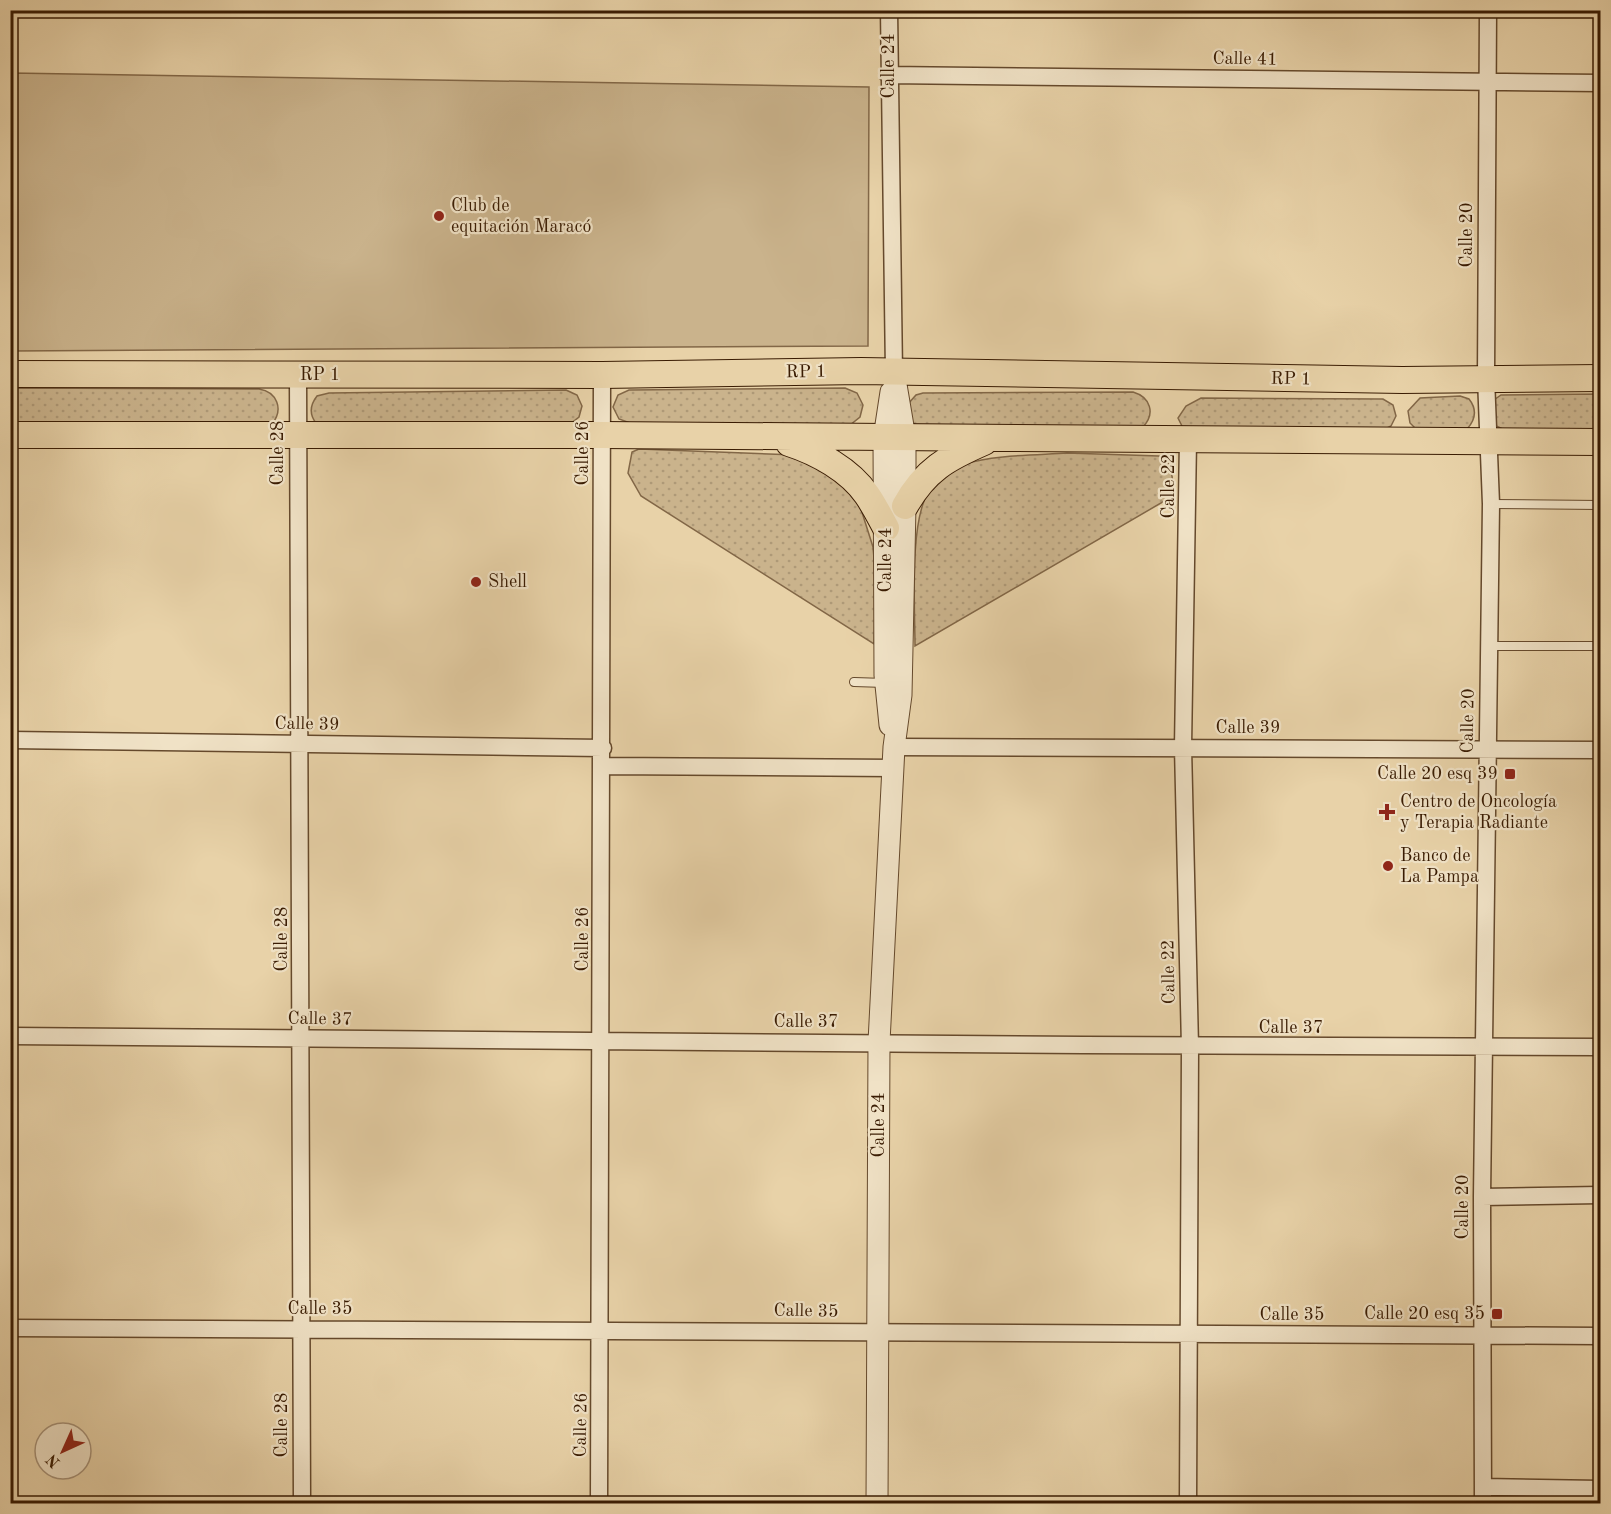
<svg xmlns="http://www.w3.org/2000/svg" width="1611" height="1514" viewBox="0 0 1611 1514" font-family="'Old Standard TT',serif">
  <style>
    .grass { fill: url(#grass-dots); stroke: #826747; stroke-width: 1.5 }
    .garden { fill: #cab38c; stroke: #826747; stroke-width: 1.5 }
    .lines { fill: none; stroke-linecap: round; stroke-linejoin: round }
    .service-casing { stroke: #65492c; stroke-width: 10 }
    .minor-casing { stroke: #65492c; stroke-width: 19 }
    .tertiary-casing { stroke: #65492c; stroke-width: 23 }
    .primary-casing { stroke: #391b02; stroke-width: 28 }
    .service { stroke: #f0e2c6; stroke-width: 8 }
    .minor { stroke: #f0e2c6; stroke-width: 16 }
    .tertiary { stroke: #f0e2c6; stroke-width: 21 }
    .primary { stroke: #e8d2a8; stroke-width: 26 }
    .poi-dot { fill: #8f2418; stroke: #f0e2c6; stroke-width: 2 }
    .labels { text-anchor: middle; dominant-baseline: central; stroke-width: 4.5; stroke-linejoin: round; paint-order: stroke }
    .street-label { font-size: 18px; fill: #391b02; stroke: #f0e2c6 }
    .poi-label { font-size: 18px; fill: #391b02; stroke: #f0e2c6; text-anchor: start }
  </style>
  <defs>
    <pattern id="grass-dots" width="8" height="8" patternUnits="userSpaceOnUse" patternTransform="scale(1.5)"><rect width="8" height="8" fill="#cab38c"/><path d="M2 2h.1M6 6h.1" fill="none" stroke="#ae9977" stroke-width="1.8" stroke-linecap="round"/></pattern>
  </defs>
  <rect width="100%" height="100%" fill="#e8d2a8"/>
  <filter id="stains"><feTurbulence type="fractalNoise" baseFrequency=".00333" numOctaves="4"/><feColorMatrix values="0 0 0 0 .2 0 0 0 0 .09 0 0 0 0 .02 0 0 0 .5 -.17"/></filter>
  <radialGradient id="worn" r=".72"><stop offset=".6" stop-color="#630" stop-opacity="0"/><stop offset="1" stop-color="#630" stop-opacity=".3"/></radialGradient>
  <path class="grass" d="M11,388l248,1c18,3 25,20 13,35l-261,3z
    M845,388l12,5 6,12 -3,12 -10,8 -220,-2 -11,-4 -6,-12 5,-12 11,-5z
    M566,390l11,5 5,11 -3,11 -9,7 -254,-1c-7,-9 -6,-18 1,-27l12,-3z
    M1133,392c17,5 23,21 10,35l-226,-1 -5,-4 -4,-18 8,-9 7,-2z
    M1600,394v36h-95l-11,-5 -3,-23 10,-7z
    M1460,396l9,3c8,10 7,20 -2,30l-49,2 -8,-8 -2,-12 12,-13z
    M1201,398l182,1 10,6 3,11 -5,10 -6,3 -202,-1 -5,-10 8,-12z
    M639,449l157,6 43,26 21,25 13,41 3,33 -2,64 -233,-148 -13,-23 4,-21z
    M1067,453l92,3c16,6 13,25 14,40l-258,150c0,-37 -6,-125 14,-155 9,-13 22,-21 37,-27 25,-9 73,-9 101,-11z"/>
  <path class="garden" d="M11,73l858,14 -1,259 -857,5z"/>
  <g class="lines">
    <defs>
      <path id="service" d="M1491,504l109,1
        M1489,646h111
        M854,682l31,1"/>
      <path id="minor" d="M889,10l5,363
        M888,75l712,8
        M298,375l4,1129
        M10,740l593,8
        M894,747l706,3
        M603,766l291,2
        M10,1036c531,4 1060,11 1590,11
        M1482,1197l118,-2
        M10,1328l1590,8
        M1483,1487l117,2
        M599,1504l3,-1129
        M1188,1504l2,-457 -7,-300 5,-307
        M1483,1504l-1,-307 9,-693 -5,-126 2,-368"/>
      <path id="tertiary" d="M890,725l-5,-50 -1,-237 7,-46
        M877,1504l2,-462 15,-295 7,-52 4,-189v-68l-11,-65"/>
      <path id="primary" d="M10,374l592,1 259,-4 541,9 198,-2
        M10,435h592l998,7
        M789,443c28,9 61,27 78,52 7,10 13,22 19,33
        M905,506c20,-36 42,-48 79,-64"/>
    </defs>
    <use href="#service" class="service-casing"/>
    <use href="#minor" class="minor-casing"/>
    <use href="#tertiary" class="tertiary-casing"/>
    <use href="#primary" class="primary-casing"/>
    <use href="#service" class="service"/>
    <use href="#minor" class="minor"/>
    <use href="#tertiary" class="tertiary"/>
    <use href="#primary" class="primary"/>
  </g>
  <g class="poi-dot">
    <circle cx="439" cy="216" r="6"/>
    <circle cx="476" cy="582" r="6"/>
    <rect x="1504" y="768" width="12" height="12" rx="3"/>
    <path d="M1384 803h6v6h6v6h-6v6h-6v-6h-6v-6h6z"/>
    <circle cx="1388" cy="866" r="6"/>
    <rect x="1491" y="1308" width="12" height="12" rx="3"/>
  </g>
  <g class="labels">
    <g class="street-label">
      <text transform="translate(1245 59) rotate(1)">Calle 41</text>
      <text transform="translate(889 66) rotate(-90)">Calle 24</text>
      <text transform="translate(1467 235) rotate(-90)">Calle 20</text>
      <text transform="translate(806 372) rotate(-1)">RP 1</text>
      <text x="320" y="375">RP 1</text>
      <text transform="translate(1291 379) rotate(1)">RP 1</text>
      <text transform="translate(278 453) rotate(-90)">Calle 28</text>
      <text transform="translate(583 453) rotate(-90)">Calle 26</text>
      <text transform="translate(1169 486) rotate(-90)">Calle 22</text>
      <text transform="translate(886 560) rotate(-90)">Calle 24</text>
      <text transform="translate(1468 721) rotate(-89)">Calle 20</text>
      <text transform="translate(307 724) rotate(1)">Calle 39</text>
      <text x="1248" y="728">Calle 39</text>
      <text transform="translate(282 939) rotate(-90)">Calle 28</text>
      <text transform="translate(583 939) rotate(-90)">Calle 26</text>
      <text transform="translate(1169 972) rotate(-91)">Calle 22</text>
      <text transform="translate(320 1019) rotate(1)">Calle 37</text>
      <text x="806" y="1022">Calle 37</text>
      <text x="1291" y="1028">Calle 37</text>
      <text transform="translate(879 1125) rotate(-90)">Calle 24</text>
      <text transform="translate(1463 1207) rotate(-90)">Calle 20</text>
      <text x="320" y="1309">Calle 35</text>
      <text transform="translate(806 1311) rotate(1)">Calle 35</text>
      <text x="1292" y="1315">Calle 35</text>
      <text transform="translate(282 1425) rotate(-90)">Calle 28</text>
      <text transform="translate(581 1425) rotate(-89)">Calle 26</text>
    </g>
    <g class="poi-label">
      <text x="451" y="206">Club de<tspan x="451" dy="21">equitación Maracó</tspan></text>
      <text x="488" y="582">Shell</text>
      <text x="1498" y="774" text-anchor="end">Calle 20 esq 39</text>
      <text x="1400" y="802">Centro de Oncología<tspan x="1400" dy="21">y Terapia Radiante</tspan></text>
      <text x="1400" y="856">Banco de<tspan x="1400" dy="21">La Pampa</tspan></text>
      <text x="1485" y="1314" text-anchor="end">Calle 20 esq 35</text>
    </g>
  </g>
  <rect width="1611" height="1514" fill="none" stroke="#e8d2a8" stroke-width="36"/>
  <rect x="12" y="12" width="1587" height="1490" fill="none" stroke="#391b02" stroke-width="3"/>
  <rect x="18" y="18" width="1575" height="1478" fill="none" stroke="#391b02" stroke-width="1.5"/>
  <g transform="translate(63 1451) rotate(225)"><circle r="28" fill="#f0e2c6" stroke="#a79278" stroke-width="1.5"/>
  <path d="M0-4.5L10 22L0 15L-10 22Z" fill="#8f2418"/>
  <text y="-9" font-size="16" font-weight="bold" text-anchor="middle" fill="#391b02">N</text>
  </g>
  <rect width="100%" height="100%" filter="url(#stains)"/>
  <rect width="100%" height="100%" fill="url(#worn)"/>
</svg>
